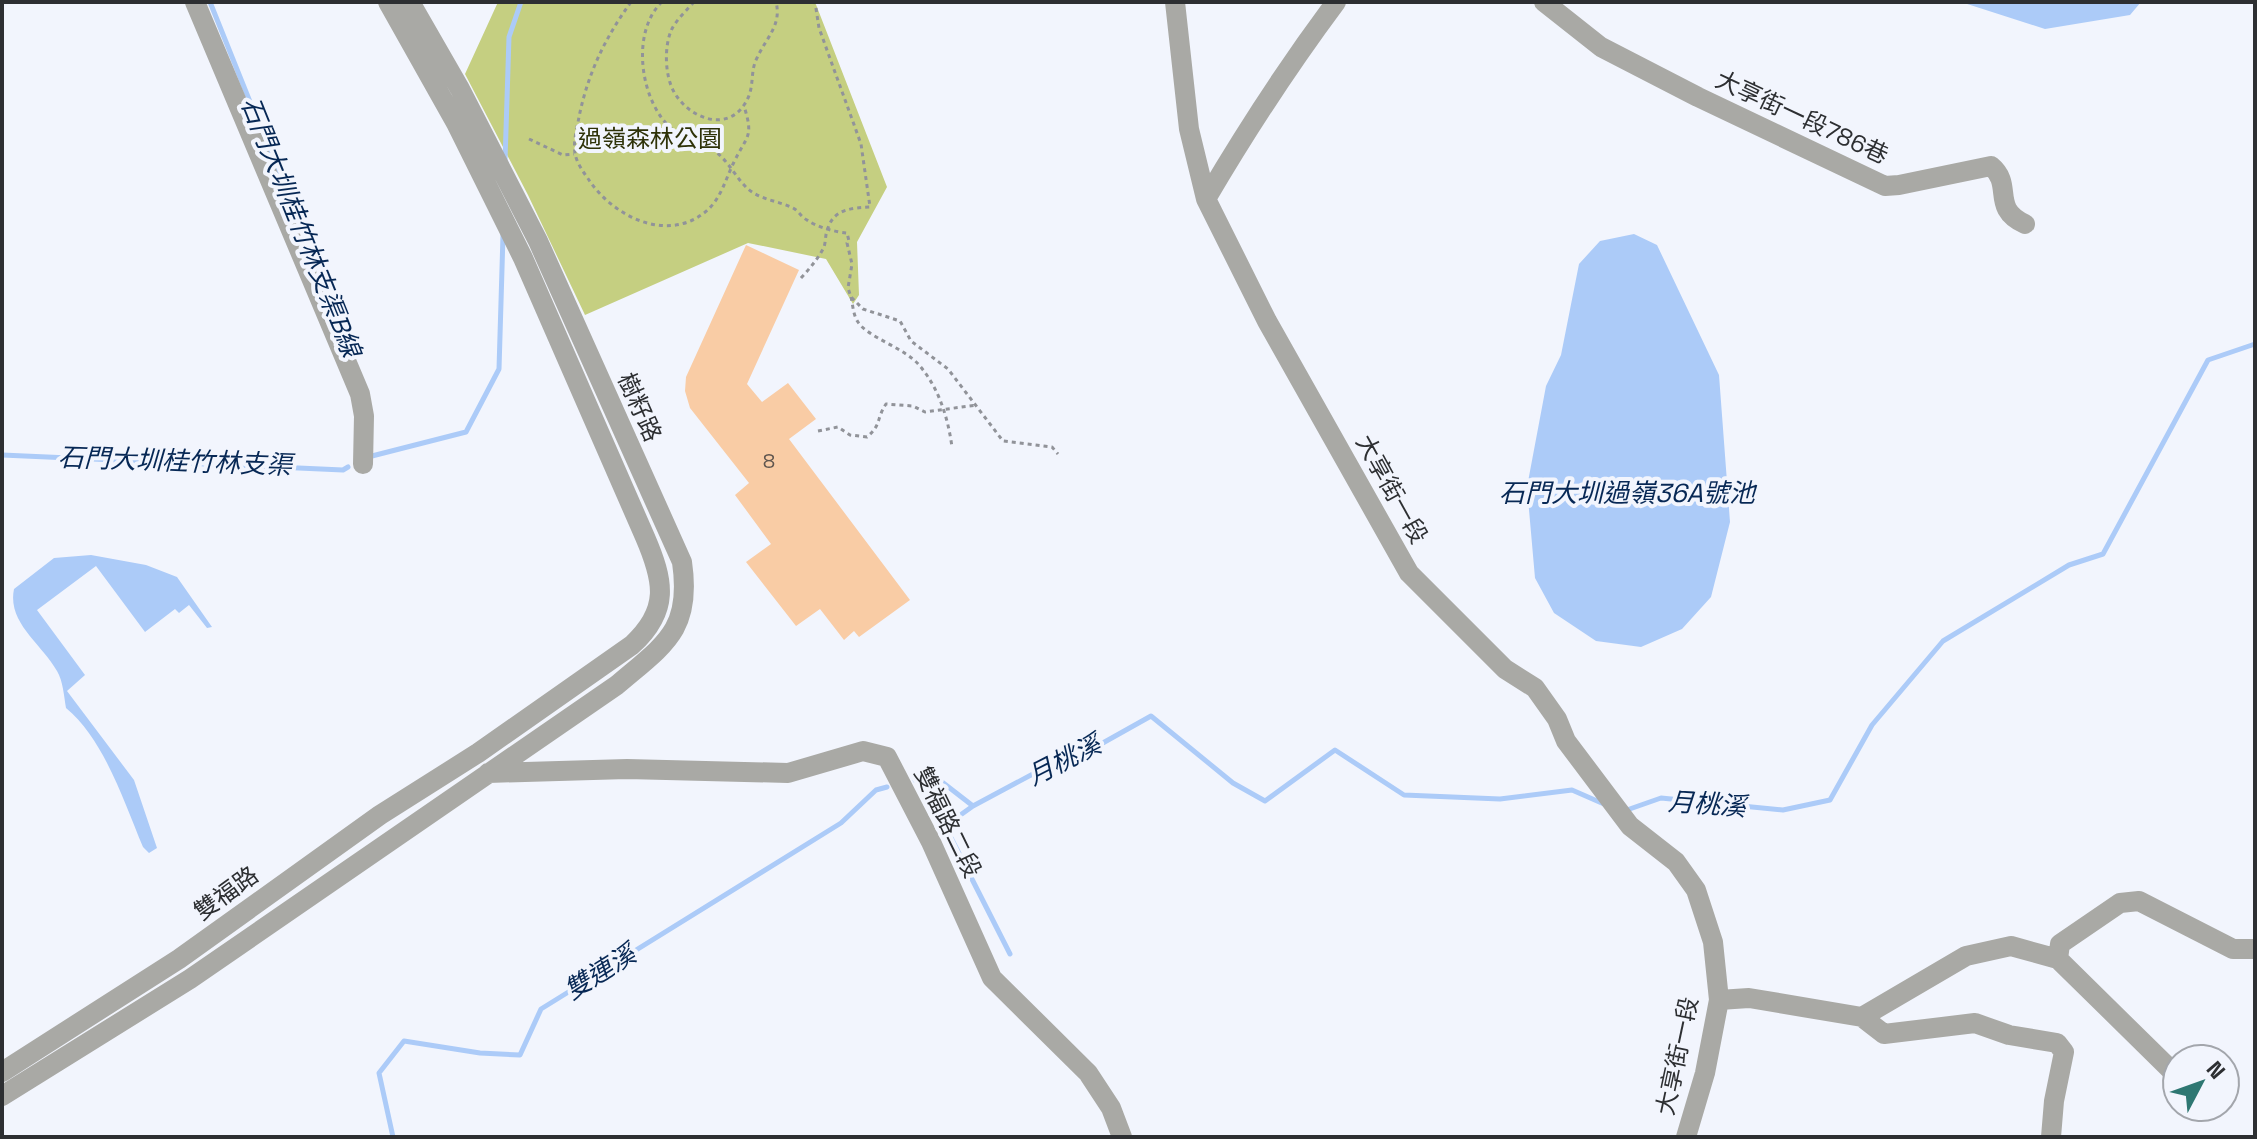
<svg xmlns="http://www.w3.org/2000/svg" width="2257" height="1139" viewBox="0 0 2257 1139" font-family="'Space Grotesk','Noto Sans TC',sans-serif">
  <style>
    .green { fill: #c5cf81 }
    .water { fill: #accbf8 }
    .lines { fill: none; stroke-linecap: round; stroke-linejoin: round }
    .stream { stroke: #accbf8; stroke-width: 5 }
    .building { fill: #f9cca5 }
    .path { stroke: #919399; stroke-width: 3; stroke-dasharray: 4 4; stroke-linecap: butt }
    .minor { stroke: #a9a9a5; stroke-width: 20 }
    .labels { text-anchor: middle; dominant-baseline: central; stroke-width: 8; stroke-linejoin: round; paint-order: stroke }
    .number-label { font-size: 20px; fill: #60564f }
    .street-label { font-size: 24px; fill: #2d2f32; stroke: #f2f5fd }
    .park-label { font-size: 24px; fill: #2e3208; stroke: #f2f5fd }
    .water-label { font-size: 26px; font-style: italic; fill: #072855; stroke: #f2f5fd }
  </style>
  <rect width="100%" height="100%" fill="#f2f5fd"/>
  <path class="green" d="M498,2h317l72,185 -30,55 2,53 -6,9 -27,-45 -78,-16 -163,72 -57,-120 -63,-121z"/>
  <path class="water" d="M1961,2h180l-11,13 -85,14z
    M1634,234l23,11 62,130 11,147 -19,75 -29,32 -41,18 -45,-6 -42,-28 -19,-35 -8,-91 19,-101 15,-31 18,-91 21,-23z
    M91,555l55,10 31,12 35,50 -5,1 -18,-23 -10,8 -4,-4 -30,23 -49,-66 -59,44 48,65 -18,16 67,89 23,68 -8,5 -6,-6c-19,-45 -39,-108 -77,-139 -2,-12 -3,-27 -9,-37 -15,-27 -50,-48 -43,-82l40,-31z"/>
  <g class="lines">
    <path class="stream" d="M210,2l91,227
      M505,161l4,-124 12,-35
      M2,455l341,15 5,-3
      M368,457l98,-25 33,-63 4,-134
      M915,780l18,-5 40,31
      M1624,811l37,-13 122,12 47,-10 42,-75 71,-84 126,-76 34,-11 105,-194 47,-16
      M1010,954l-65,-128 28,-20 73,-39 30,-9 75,-42 82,67 32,18 70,-51 69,45 96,4 72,-9 32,14
      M393,1137l-14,-64 25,-32 76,12 40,2 21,-46 300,-186 35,-33 11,-3"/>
  </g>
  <path class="building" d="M746,245l53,25 -52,114 15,18 26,-19 28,36 -27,20 121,161 -51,37 -5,-6 -10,9 -24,-31 -24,17 -50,-64 25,-18 -36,-49 14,-12 -59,-75 -5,-17 1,-14z"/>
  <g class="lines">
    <path class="path" d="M631,2c-26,36 -43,71 -52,115 -2,11 -6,25 -4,36 1,9 9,20 14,27 23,35 76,63 115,33 17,-13 21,-33 30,-51 13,-27 20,-24 10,-56
      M662,2c-32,30 -22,101 11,128 13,11 31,11 43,22 13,10 20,26 32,37 13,11 31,12 45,19 6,3 8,9 14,12 10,7 28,12 40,13l2,8 -2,2 5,21 -4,24 3,9 12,12 37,12 11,20 37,28 55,72 49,6 6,7
      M694,2c-7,8 -19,19 -23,29 -7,17 -6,45 3,61 14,25 51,41 70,13 12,-17 5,-32 13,-47 9,-20 25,-33 19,-56
      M529,139l34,16 11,-1
      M801,278c9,-10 17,-19 23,-31 2,-6 1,-13 4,-19 6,-19 24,-20 42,-21l-9,-63 -42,-116 -4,-26
      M851,297c2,8 2,18 7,25 9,15 47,26 61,43 20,23 29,53 33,82
      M818,431l20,-4 12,8 17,2c15,-13 9,-18 19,-33l27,2 12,6 52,-7"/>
    <path class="minor" d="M195,2l165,392 4,22 -1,48
      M1175,2l14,127 17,70 61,122 142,252 96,96 30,19 22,31 9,22 64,85 46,36 20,28 17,52 6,58 -14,73 -19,64
      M1544,2l57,45 97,50 187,89 14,-1 92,-19c23,19 -1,42 34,58
      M1206,199c40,-68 83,-134 130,-197
      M488,773l139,-4 161,4 75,-22 24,6 44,85 61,136 96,95 23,35 11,29
      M2058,959l2,-15 60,-41 19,-2 94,48h22
      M1719,1000l30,-2 113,19 104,-61 45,-10 47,13 119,117
      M1862,1017l22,17 91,-11 34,12 48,8 7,9 -10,49 -3,36
      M2,1072l177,-113 201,-144 98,-62 154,-108c38,-35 32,-64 13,-108l-122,-279 -67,-135 -68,-121
      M2,1096l188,-117 427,-294c48,-41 75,-55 65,-123l-144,-321 -78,-152 -50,-87"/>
  </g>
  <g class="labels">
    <g class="number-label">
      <text x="769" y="461">8</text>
    </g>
    <g class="street-label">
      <text transform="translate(1802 117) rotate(25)">大享街一段786巷</text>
      <text transform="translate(640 407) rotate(66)">樹籽路</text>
      <text transform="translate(1392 489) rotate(61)">大享街一段</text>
      <text transform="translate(948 822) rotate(64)">雙福路二段</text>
      <text transform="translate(226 893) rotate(-36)">雙福路</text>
      <text transform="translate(1677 1056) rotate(-78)">大享街一段</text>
    </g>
    <g class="park-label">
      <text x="650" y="138">過嶺森林公園</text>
    </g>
    <g class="water-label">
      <text transform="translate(301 227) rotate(68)">石門大圳桂竹林支渠B線</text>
      <text transform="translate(175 461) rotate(2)">石門大圳桂竹林支渠</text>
      <text x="1627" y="493">石門大圳過嶺36A號池</text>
      <text transform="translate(1064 760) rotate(-27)">月桃溪</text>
      <text transform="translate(1707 804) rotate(4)">月桃溪</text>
      <text transform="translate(600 972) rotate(-32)">雙連溪</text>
    </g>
  </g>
  <rect width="2257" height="1139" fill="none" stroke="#2d2f32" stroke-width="8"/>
  <g transform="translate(2201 1083) rotate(49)"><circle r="38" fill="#f2f5fd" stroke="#a3a6ac" stroke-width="2"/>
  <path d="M0-6L14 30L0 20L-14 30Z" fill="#2e7772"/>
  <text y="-12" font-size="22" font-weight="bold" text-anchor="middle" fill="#2d2f32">N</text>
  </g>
</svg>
